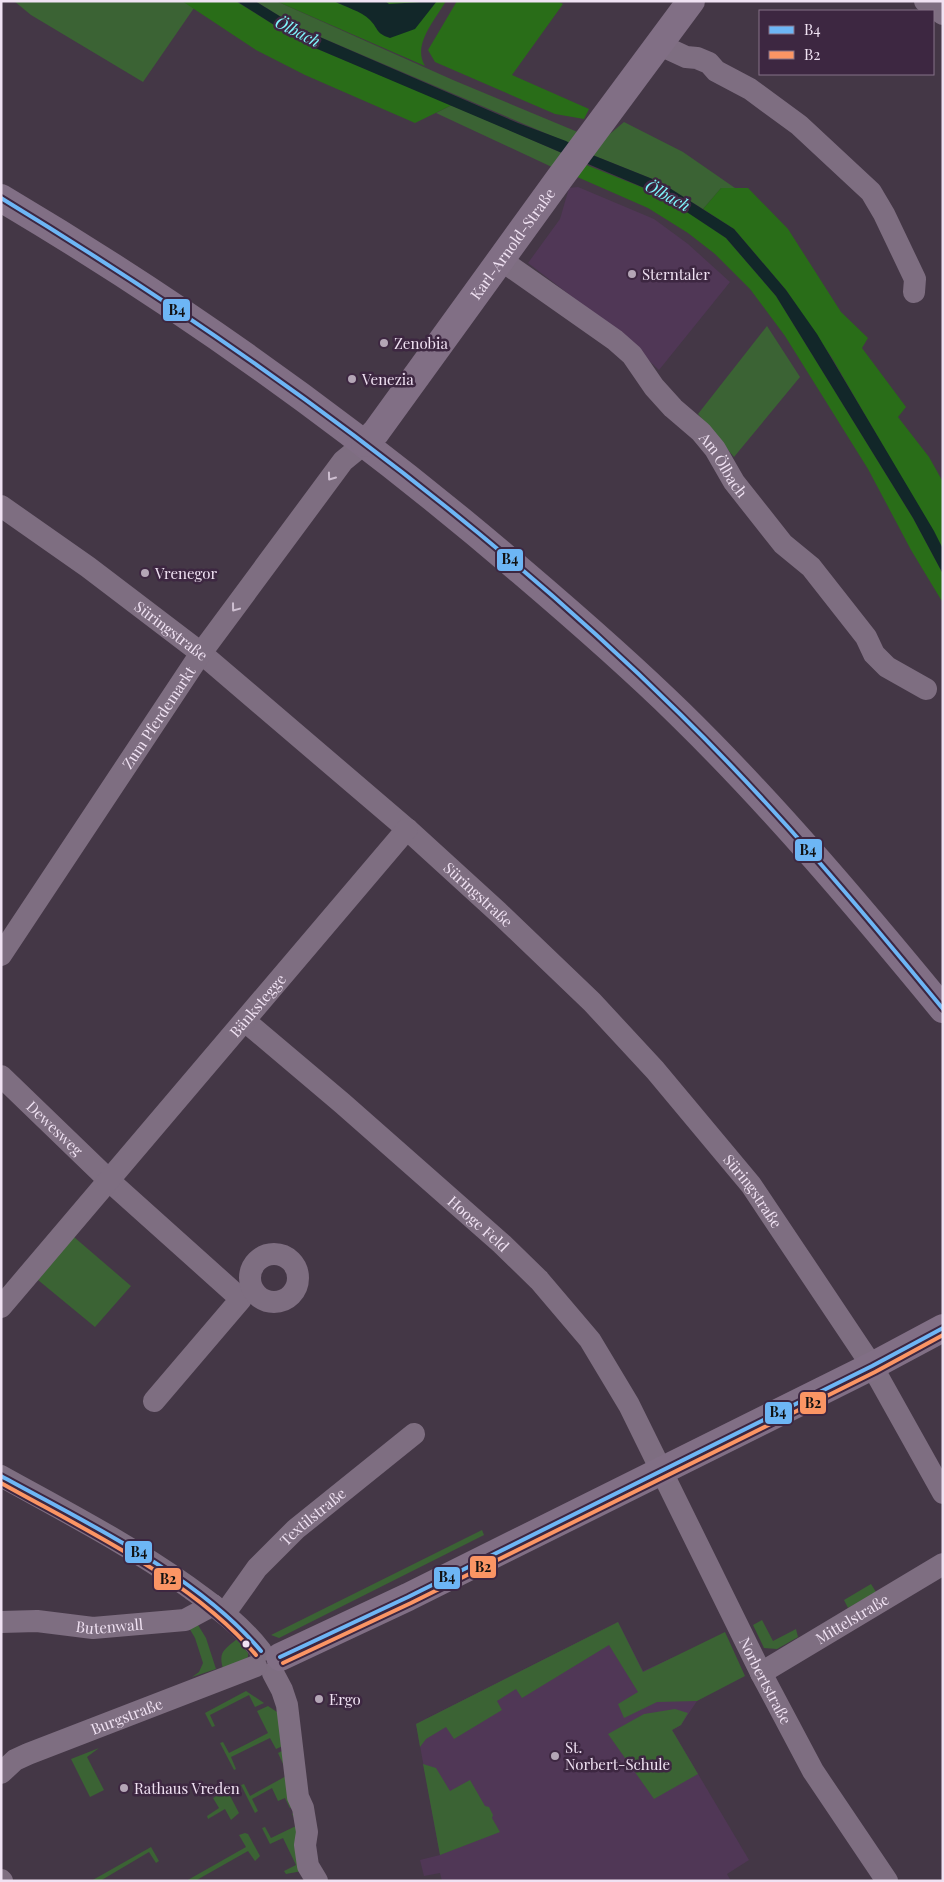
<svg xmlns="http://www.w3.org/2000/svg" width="944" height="1882" viewBox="0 0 944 1882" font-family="'Playfair Display',serif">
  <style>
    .built { fill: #503756 }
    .green { fill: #3b6334 }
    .forest { fill: #296d18 }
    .water { fill: #122729 }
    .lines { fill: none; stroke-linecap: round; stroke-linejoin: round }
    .street { stroke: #7e6e81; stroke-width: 22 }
    .secondary { stroke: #816f85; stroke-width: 28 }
    .bus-1-casing { stroke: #3d2741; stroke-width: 8 }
    .bus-2-casing { stroke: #3d2741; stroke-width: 8 }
    .bus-1 { stroke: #6db6f5; stroke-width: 4 }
    .bus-2 { stroke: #fb9564; stroke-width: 4 }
    .oneway { stroke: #cebfd1 }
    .poi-dot { fill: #b4a6b6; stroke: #3d2741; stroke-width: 2 }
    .bus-dot { fill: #f0e2f3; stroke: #3d2741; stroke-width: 2 }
    .labels { text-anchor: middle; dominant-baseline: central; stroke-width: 5; stroke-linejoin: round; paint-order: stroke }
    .street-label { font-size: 15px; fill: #f0e2f3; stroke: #3d2741 }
    .poi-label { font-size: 15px; fill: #f0e2f3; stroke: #3d2741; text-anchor: start }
    .water-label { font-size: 16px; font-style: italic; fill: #7ff7fe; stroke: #3d2741 }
    .line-badge { stroke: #3d2741; stroke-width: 2 }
    .pale-badge-label { font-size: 14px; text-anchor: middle; font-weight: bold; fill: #111 }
  </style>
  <rect width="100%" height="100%" fill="#443746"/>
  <path class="built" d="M578,187l76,32 34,25 42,38 -71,88 -42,-39 -89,-68 32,-44 9,-31z
    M618,1622l25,49 31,-14 23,44 -16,24 -9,5 77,130 -22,14 4,7h-289l-2,-8 -16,3 -4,-16 20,-5 -24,-131z"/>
  <path class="green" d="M14,1h168l12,7 -51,74 -112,-67z
    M255,1h21l177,79 127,53 -9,11 -272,-116z
    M452,105l112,49 -10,14 -118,-55z
    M624,122l59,30 52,36h-14l-18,21 -43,-27 -70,-28 8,-10z
    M767,326l33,51 -66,80 -36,-43z
    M74,1237l57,49 -36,41 -57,-47z
    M482,1530l2,5 -205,103 -8,-3z
    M871,1584l5,8 -28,16 -4,-8z
    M762,1620l11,21 23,-12 2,8 -21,12 -13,-1 -11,-23z
    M618,1622l25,50 82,-40 20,44 -48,25 -40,1 -33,16 -6,-14 20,-12 -29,-47 -87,53 -6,-9 -19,12 5,9 -48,29 -8,-12 -20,12 -6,8 -4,-23z
    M198,1625l8,13 10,31 -24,8 7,-5 4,-9 -8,-25 -7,-12z
    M237,1639l11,14v4l-24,15c-6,-19 -2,-21 13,-33z
    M246,1691l18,12 -9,4 -6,-12 -39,20 5,11 -3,1 -7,-14z
    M268,1706l12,8 5,31 -9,4 -6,-11 -39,19 5,12 -2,1 -14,-27 3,-1 6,11 39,-20 -11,-22z
    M675,1709l13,4 -7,12 -9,5 26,44 -44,25 -46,-65 36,-20z
    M99,1748l-12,9 17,33 -14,7 -19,-38z
    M286,1749l9,58 -5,1 -5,-10 -7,3 -6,-13 -20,11 6,12 -3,2 -14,-28 3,-1 6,12 38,-21 -10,-22z
    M423,1764l13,4 14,23 20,-11 15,26 4,1 4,8 -1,3 8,14 -60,23z
    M227,1790l12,23 -8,7 -6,-11 -17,10 -1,-3 12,-8 -6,-10z
    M296,1811l4,22 -4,5 6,33 -16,3 -2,-3 12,-6 -13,-27 -13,6 -8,-16 3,-1 6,11 27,-13 -6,-11z
    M245,1833l3,1 12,22 -5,5 -7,-10 -53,30h-9l60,-34 -7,-12z
    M151,1847l8,14 -3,2 -7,-11 -49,29h-9z"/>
  <path class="forest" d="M182,1h54l65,41 151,63 -37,18 -110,-48 -49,-25z
    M276,1h170c-11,19 -34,44 -21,65z
    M457,1h101l5,3 -51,71 77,34 -5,10 -29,-5 -120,-52 -7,-12z
    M584,164l77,31 24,15 41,28 50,58 137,222 30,56v29l-32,-53 -43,-81 -83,-133 -35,-47 -35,-35 -27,-21 -40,-25 -73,-32z
    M721,188h27l40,41 53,83 27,26 -6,10 44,59 -8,10 31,40 14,25v67l-111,-191 -46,-68 -52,-61 -31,-20z"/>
  <path class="water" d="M236,1h19l44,27 219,95 48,18 24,13 70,28 74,47 52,61 31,44 117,197 9,18v25l-30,-56 -137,-222 -50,-58 -65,-43 -360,-153z
    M334,1h51l4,3 48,-3 -22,28 -25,9c-15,-5 -11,-9 -20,-18 -9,-9 -25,-13 -36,-19z"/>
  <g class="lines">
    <g class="street">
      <path d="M925,1l18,13"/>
      <path d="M660,45l26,12 11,1 12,5 7,8 34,18 49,36 72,67 13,22 31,65 -1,13"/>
      <path id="s1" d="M501,260l114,80 17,15 22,32 19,21 28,24 14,17 19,33 49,62 28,23 55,70 8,17 13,13 39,22"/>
      <path id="s2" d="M1,506l87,61 113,86 206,176 91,83 94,90 63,68 96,115 121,181 71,127"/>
      <path id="s3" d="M1,955l200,-302 142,-192 22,-18"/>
      <path id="s4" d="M245,1021l97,82 160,141 37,36 51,60 39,65 132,268 52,98 74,110"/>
      <path id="s5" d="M1,1076l114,110 126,113 -87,102"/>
      <circle cx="274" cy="1278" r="24"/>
      <path id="s6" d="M1,1307l406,-478"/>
      <path d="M1,1476c63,35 127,68 186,110 30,22 51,36 74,65"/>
      <path id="s7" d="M225,1613l32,-45 39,-39 118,-95"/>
      <path id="s8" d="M1,1622l36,-1 56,7 92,-8 28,-15"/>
      <path d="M273,1673l9,17 5,15 11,92 5,11 4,24 -2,13 3,21 9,15"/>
      <path id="s9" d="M761,1673l182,-109"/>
      <path id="s10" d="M1,1773l14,-13 13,-6 228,-88"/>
      <path d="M1,1880l1,1"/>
    </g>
    <g class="secondary">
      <path d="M1,198c184,109 358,234 520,373 54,46 108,93 159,143 94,92 179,193 263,295"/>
      <path id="s11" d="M365,443l11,-11 183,-253 132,-178"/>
      <path d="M280,1657l128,-60 464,-231 71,-38"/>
    </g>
    <defs>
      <path id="bus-1" d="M1,198c242,147 477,317 679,516 94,92 179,193 263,295
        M1,1476c86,47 197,100 260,175
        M280,1657l128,-60 464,-231 71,-38"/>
      <path id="bus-2" d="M1,1483c84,47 193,98 255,172
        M283,1663l128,-60 464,-231 68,-37"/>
    </defs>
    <use href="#bus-1" class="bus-1-casing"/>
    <use href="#bus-2" class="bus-2-casing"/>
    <use href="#bus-1" class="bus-1"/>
    <use href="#bus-2" class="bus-2"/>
  </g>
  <defs><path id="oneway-chevron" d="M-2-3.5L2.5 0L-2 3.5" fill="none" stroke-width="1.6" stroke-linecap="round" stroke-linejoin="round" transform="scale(1.25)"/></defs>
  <g class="oneway">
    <use href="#oneway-chevron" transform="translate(331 477) rotate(126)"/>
    <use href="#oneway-chevron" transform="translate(235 608) rotate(127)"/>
  </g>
  <g class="poi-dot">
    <circle cx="632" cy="274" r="5"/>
    <circle cx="384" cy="343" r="5"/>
    <circle cx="352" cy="379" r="5"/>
    <circle cx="145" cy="573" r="5"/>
    <circle cx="319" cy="1699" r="5"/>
    <circle cx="555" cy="1756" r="5"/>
    <circle cx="124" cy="1788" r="5"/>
  </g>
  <circle class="bus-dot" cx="246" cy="1644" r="4.5"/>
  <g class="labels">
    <g class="street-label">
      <text stroke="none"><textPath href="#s11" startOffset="248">Karl-Arnold-Straße</textPath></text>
      <text stroke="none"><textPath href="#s1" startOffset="306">Am Ölbach</textPath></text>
      <text stroke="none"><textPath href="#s2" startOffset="211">Süringstraße</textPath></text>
      <text stroke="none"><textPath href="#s3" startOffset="285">Zum Pferdemarkt</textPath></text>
      <text stroke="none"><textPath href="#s2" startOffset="616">Süringstraße</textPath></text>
      <text stroke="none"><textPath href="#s6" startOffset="396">Bänkstegge</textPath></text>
      <text stroke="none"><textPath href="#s5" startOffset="75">Dewesweg</textPath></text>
      <text stroke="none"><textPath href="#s2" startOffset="1021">Süringstraße</textPath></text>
      <text stroke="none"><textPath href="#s4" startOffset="309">Hooge Feld</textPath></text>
      <text stroke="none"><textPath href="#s7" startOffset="131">Textilstraße</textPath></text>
      <text stroke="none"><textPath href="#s9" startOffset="106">Mittelstraße</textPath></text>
      <text stroke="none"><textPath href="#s8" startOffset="109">Butenwall</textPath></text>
      <text stroke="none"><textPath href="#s4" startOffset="854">Norbertstraße</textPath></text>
      <text stroke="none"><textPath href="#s10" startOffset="139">Burgstraße</textPath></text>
    </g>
    <g class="poi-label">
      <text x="642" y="274">Sterntaler</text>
      <text x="394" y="343">Zenobia</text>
      <text x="362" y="379">Venezia</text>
      <text x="155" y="573">Vrenegor</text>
      <text x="329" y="1699">Ergo</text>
      <text x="565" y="1747">St.<tspan x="565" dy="17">Norbert-Schule</tspan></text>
      <text x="134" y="1788">Rathaus Vreden</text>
    </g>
    <g class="water-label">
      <text transform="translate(298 31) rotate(27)">Ölbach</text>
      <text transform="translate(668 195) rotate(28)">Ölbach</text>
    </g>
  </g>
  <g class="line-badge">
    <rect x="162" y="298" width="29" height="24" rx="5" fill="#6db6f5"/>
    <rect x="496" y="548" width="28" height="24" rx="5" fill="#6db6f5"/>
    <rect x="794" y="838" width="29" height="24" rx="5" fill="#6db6f5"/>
    <rect x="799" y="1391" width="28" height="24" rx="5" fill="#fb9564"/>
    <rect x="764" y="1401" width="29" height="24" rx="5" fill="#6db6f5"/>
    <rect x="124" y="1540" width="29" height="24" rx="5" fill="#6db6f5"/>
    <rect x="469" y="1555" width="28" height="24" rx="5" fill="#fb9564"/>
    <rect x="433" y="1566" width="28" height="24" rx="5" fill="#6db6f5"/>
    <rect x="153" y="1567" width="29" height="24" rx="5" fill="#fb9564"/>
  </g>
  <g class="pale-badge-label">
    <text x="177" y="315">B4</text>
    <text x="510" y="564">B4</text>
    <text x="808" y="855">B4</text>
    <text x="813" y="1408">B2</text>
    <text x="778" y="1417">B4</text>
    <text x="139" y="1557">B4</text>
    <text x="483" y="1572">B2</text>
    <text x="447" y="1582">B4</text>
    <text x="168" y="1584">B2</text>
  </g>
  <rect width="944" height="1882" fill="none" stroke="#f0e2f3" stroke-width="5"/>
  <rect x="759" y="10" width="175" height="65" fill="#3d2741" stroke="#857288"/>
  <rect x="769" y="26" width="25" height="8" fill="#6db6f5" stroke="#857288"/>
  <text x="804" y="35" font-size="15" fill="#f0e2f3">B4</text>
  <rect x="769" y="51" width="25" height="8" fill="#fb9564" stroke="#857288"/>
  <text x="804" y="60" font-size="15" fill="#f0e2f3">B2</text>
</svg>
